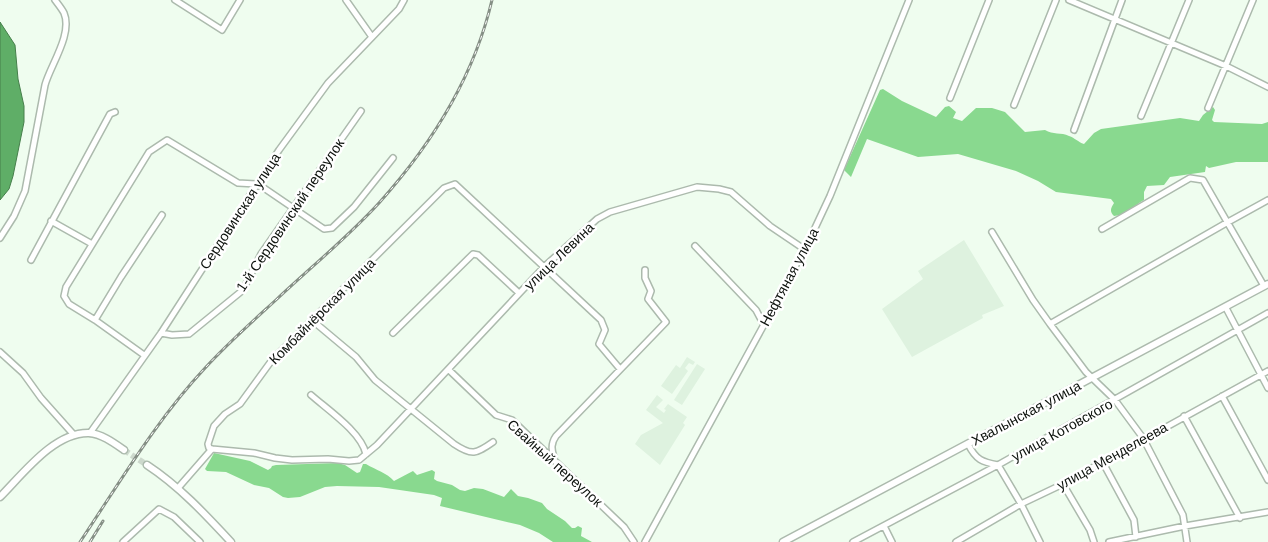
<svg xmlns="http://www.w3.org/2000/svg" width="1268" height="542" viewBox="0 0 1268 542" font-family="Arial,sans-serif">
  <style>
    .built { fill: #def2df }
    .forest { fill: #89d98f }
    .water { fill: #5fae67; stroke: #467f4b }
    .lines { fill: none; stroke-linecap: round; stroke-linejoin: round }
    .major-tunnel { stroke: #cdd9cd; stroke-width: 6; stroke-dasharray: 6 3; stroke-linecap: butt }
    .minor-casing { stroke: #acbaad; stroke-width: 8 }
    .major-casing { stroke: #acbaad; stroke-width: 9 }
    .minor { stroke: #fff; stroke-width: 5 }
    .major { stroke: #fff; stroke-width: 6 }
    .rail-casing { stroke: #858f85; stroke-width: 3 }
    .rail { stroke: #fff; stroke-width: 1; stroke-dasharray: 4; stroke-linecap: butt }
    .labels { text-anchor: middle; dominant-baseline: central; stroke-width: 5; stroke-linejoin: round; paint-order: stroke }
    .street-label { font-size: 14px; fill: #0b100b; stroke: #fff }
  </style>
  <rect width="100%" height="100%" fill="#effdef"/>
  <path class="built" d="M964,240l40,66 -22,9 1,3 -71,39 -30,-48 41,-30 -5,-8z
    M687,357l8,5 -2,3 -4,-2 -4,5 3,3 -16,23 -11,-8 15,-21 4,3z
    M697,364l8,5 -23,36 -8,-5z
    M657,395l6,5 -7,7 8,6 2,-3 -2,-1 4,-5 19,13 -4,6 2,2 -25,40 -25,-21 6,-9 22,-12 -17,-13z"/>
  <path class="forest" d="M883,89l19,12 34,16 9,-10 4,-1 7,6 -3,6 9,3 14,-13h16l13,4 20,20 20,-2c8,5 16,2 24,6 6,2 9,6 15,8l10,-11 7,-4 79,-11 19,3 4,-6 10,-8 2,3 -3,10 2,2 48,2 6,-2v40h-32l-27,6 -3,-2 -1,6 -35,5 -6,8 -17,1 -3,6v8c-11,6 -16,15 -30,16 -5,-5 -3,-8 0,-13l-3,-4 -55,-7 -18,-11 -22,-10 -58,-17 -40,3 -51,-18 -16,38 -7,-7 36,-80z
    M214,453l36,8 18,9 3,-2 1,-2 4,-1 62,-2 7,2 12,8 3,-1 3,-8h3c10,6 21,9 28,17l19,-10 4,4 15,-5 3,2 -1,7 3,2 15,4 8,5 5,1 9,-3 9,1 21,8 7,-8 7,7 10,2 14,5 5,6 18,12 7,7h3l3,-2 4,2 -1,8 11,6h-39l-14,-9 -19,-8 -80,-19 2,-8 -8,-3 -55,-8 -42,-1 -12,1 -25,10 -12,1 -5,-1 -14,-9 -15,-3 -28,-13 -19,-1 -2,-2z"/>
  <path class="water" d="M0,22l15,23 3,34 6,27v16l-11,54 -4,13 -9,11z"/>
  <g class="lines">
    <path class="major-tunnel" d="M124,450l23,15"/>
    <defs>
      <path id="minor" d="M175,0l47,30 18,-30
        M346,0l26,37
        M1069,0l157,66 42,21
        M950,98l39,-98
        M1014,105l42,-105
        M1208,108l45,-108
        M1141,116l48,-116
        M1074,130l48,-130
        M51,221l41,23
        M1102,229l88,-51 13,2 61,106
        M992,232l41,68 17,24 36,48 29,28 28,38 40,77 4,27
        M0,238l14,-22 11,-25 20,-106c5,-19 28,-51 19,-72 -2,-4 -6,-9 -9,-13
        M695,246l61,64 8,15
        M31,260l79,-146 5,-2
        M1226,308l42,80
        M95,320l26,-43 41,-62
        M313,321l43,36 19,23 79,64c18,12 22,10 39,-2
        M1050,324l178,-102 40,-22
        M161,333l11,2 17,-1 54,-44 18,-36 100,-143
        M393,333l80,-79 5,1 41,38
        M0,352l23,21 18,25 33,37
        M144,355l-49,-35 -26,-16 -5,-8 2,-9 83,-135 18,-12 71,43 20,1 66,45 8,-1 22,-21 39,-49
        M449,370l47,45 16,5 112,107 10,15
        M311,395c17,15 50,37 55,59
        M1222,396l46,84
        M1184,416l56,102
        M90,433l71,-100 118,-183 49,-67 71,-74 5,-9
        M968,444c8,16 14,18 30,21l23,39 19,38
        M212,449l42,4 21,5 17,2 36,-1 21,2 10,-1 18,-15 168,-179 52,-47 13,-7 87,-25 22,2 12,3 39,34 34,23
        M212,449l-3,-1 -1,-4 6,-18 11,-12 15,-10 32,-44 172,-172 11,-4 146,136 4,10 -6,14 21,25
        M554,457c-3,-8 -3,-14 2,-21l110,-114 -18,-23 3,-8 -6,-13v-8
        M1102,461l32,59 2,17
        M1063,484l27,46 4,12
        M178,488l34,-39
        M884,526l8,16
        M123,542l36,-33 15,8 26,25
        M645,542l139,-254 31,-60 15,-32 79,-196
        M853,542l145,-77 270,-152
        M956,542l65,-38 42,-20 205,-113
        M1109,542l76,-16 83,-14"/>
      <path id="major" d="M147,465c32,21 58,49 84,77
        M0,497c23,-23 54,-65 89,-64 13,1 25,10 35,17
        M783,542l485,-258"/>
    </defs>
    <use href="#minor" class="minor-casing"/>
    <use href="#major" class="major-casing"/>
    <use href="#minor" class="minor"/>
    <use href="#major" class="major"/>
    <defs>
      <path id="rail" d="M80,542c40,-60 77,-123 126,-175 22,-24 47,-46 71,-68 34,-32 71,-62 102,-96 53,-59 95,-126 113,-203
        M90,542l13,-21"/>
    </defs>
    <use href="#rail" class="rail-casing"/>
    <use href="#rail" class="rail"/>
  </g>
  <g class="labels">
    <g class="street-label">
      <text transform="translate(240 211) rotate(-57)">Сердовинская улица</text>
      <text transform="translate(290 215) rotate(-56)">1-й Сердовинский переулок</text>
      <text transform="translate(559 256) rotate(-44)">улица Левина</text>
      <text transform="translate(789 277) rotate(-62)">Нефтяная улица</text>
      <text transform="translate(322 311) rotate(-45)">Комбайнёрская улица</text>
      <text transform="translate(1026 413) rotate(-28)">Хвалынская улица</text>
      <text transform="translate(1062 430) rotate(-29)">улица Котовского</text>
      <text transform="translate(1112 456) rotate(-29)">улица Менделеева</text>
      <text transform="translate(555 463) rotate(42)">Свайный переулок</text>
    </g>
  </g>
</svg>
